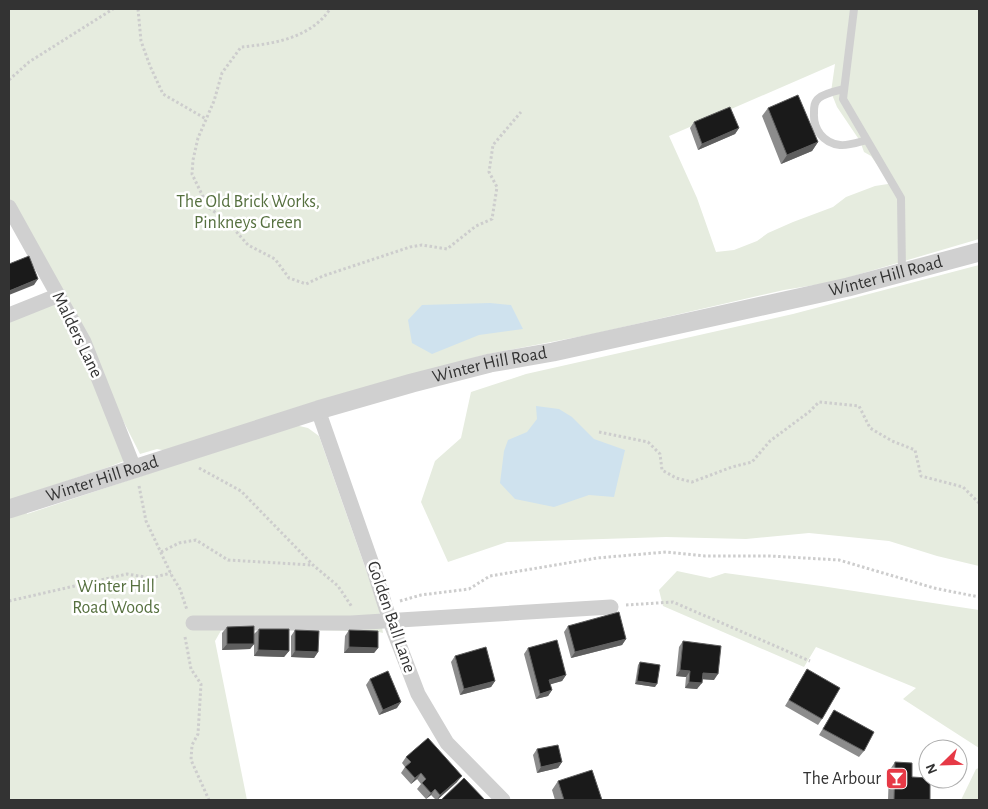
<svg xmlns="http://www.w3.org/2000/svg" width="988" height="809" viewBox="0 0 988 809" font-family="'Alegreya Sans',sans-serif">
  <style>
    .green { fill: #e6ecdf; fill-rule: evenodd }
    .water { fill: #cfe2ee }
    .lines { fill: none; stroke-linecap: round; stroke-linejoin: round }
    .path { stroke: #cdcdcd; stroke-width: 3; stroke-dasharray: 2.5 2.5; stroke-linecap: butt }
    .service { stroke: #d0d0d0; stroke-width: 8 }
    .minor { stroke: #d0d0d0; stroke-width: 15 }
    .tertiary { stroke: #d0d0d0; stroke-width: 19 }
    .wall { fill: #8c8c8c }
    .shaded-wall { fill: #5f5f5f }
    .building { fill: #1a1a1a; stroke: #5f5f5f }
    .labels { text-anchor: middle; dominant-baseline: central; stroke-width: 5; stroke-linejoin: round; paint-order: stroke }
    .park-label { font-size: 18px; fill: #56703f; stroke: #fff }
    .street-label { font-size: 18px; fill: #333; stroke: #fff }
    .poi-label { font-size: 18px; fill: #333; stroke: #fff; text-anchor: end }
  </style>
  <rect width="100%" height="100%" fill="#fff"/>
  <path class="green" d="M9,9h970v230l-146,43 -49,8 -191,44 -110,21 -316,96 -10,-2 -17,5 -82,-162 -49,-92zM835,64l-4,28 6,15 23,34 4,11 7,4 17,24v4l-13,2 -29,11 -13,10 -40,15 -25,11 -11,8 -23,9 -18,2 -19,-54 -28,-62z
    M979,265v301l-42,-10 -48,-15 -80,-8 -63,6 -80,-2 -159,5 -59,20 -27,-60 14,-41 26,-23 10,-46 55,-18 267,-60z
    M56,294l81,162 -31,12 -85,28 6,18 268,-89 13,3 11,8 59,168 5,29 -4,-1 -156,-5 -8,14 32,159h-238v-488z
    M677,571l33,7 15,-5 96,13 158,24v138l-76,-49 13,-11 -12,-5 -88,-36 -12,20 -141,-61 -4,-16z
    M979,768v32h-18l15,-31z"/>
  <path class="water" d="M490,303l21,2 12,24 -44,6 -47,19 -20,-11 -4,-23 14,-15z
    M536,406l23,3 13,8 22,22 31,11 -11,47 -25,-2 -35,12 -39,-8 -15,-16 4,-32 4,-11 19,-8 10,-13z"/>
  <g class="lines">
    <path class="path" d="M138,9l3,32 9,25 13,28 43,25
      M9,80l20,-18 84,-53
      M249,224l-16,4 -13,-12 -12,-9 -16,-33 1,-14 5,-22 16,-37 8,-28 19,-26c32,-3 70,-9 89,-38
      M233,228l15,17 27,14 14,19 17,6 17,-8 87,-29 12,-2 25,4 29,-23 16,-7 5,-32 -8,-15 4,-27 28,-33
      M599,432l49,10 12,12 2,16 14,8 16,4 40,-15 20,-5 18,-21 39,-29 10,-10 40,4 11,22 22,13 23,9 6,26 42,11 16,16
      M199,468l42,23 72,74 25,21 14,21
      M139,486l7,35 26,55 8,13 7,21
      M161,552l18,-9 17,-3 32,20 84,5
      M9,601l118,-27 24,4 20,-5
      M400,601l21,-6 48,-6 21,-13 107,-18 69,-6 39,4h65l69,4 95,28 45,9
      M626,605l47,-3 137,59
      M185,637l6,32 10,15 -3,50 -6,11 -1,15 18,40"/>
    <path class="service" d="M854,9l-11,90 58,99 1,74
      M844,89c-8,2 -19,4 -25,9 -5,4 -5,9 -5,15 -1,16 9,30 26,32 8,1 19,-3 27,-5"/>
    <path class="minor" d="M9,207l75,135 50,126
      M9,315l50,-20
      M318,410l54,154 18,57 28,73 29,49 56,57
      M193,623h158l260,-16"/>
    <path class="tertiary" id="s1" d="M9,509l309,-99 94,-27 78,-20 63,-11 295,-65 131,-35"/>
  </g>
  <path class="wall" d="M768,108l50,34 -6,9 -31,13 -19,-48z
    M694,122l45,6 -4,6 -37,16 -8,-22z
    M568,626l58,13 -4,6 -51,13 -7,-26z
    M227,627l27,17 -4,5 -28,1v-17z
    M259,629l30,22 -5,6 -30,-1v-22z
    M295,630l23,22 -4,6 -23,-1v-21z
    M349,630l29,18 -4,5h-30l1,-17z
    M683,641l31,39 -12,-1 -5,10 -12,-1 1,-11 -10,-1 3,-29z
    M528,648l38,27 -4,6 -12,3 2,6 -4,6 -12,3 -12,-45z
    M455,656l40,25 -4,6 -31,8 -9,-33z
    M640,662l15,25 -20,-3 3,-19z
    M807,669l15,50 -4,6 -33,-19z
    M370,679l27,29 -18,7 -13,-30z
    M834,710l30,41 -5,6 -40,-22z
    M537,749l25,13 -4,6 -21,5 -4,-18z
    M406,757l51,25 -20,18h-1l-5,-5 -5,4 -9,-10 4,-5 -4,-5 -6,5 -10,-11 4,-6 -3,-4z
    M895,762l17,15 18,23h-42l1,-29z
    M558,781l44,19h-47l-3,-10z"/>
  <path class="shaded-wall" d="M739,128l-4,6 -37,16 4,-6z
    M818,142l-6,9 -31,13 6,-9z
    M38,279l-4,6 -25,10v-4z
    M626,639l-4,6 -51,13 4,-6z
    M227,644h27l-4,5 -28,1z
    M349,647l29,1 -4,5h-30z
    M258,650l31,1 -5,6 -30,-1z
    M295,651l23,1 -4,6 -23,-1z
    M680,670l10,1 -4,6 -10,-1z
    M703,673l15,1 -4,6 -15,-1z
    M566,675l-4,6 -17,5 4,-6z
    M495,681l-4,6 -31,8 4,-6z
    M637,681l20,3 -2,3 -20,-3z
    M689,682l13,1 -5,6 -12,-1z
    M552,690l-4,6 -12,3 4,-5z
    M401,702l-4,6 -18,7 4,-5z
    M562,762l-4,6 -21,5 4,-6z
    M421,773l-4,6 -6,5 4,-6z
    M462,776l-5,6 -20,18 3,-5z
    M435,789l-4,6 -5,4 5,-6z"/>
  <path class="building" d="M798,95l20,47 -31,13 -19,-47z
    M730,107l9,21 -37,16 -8,-22z
    M29,256l9,23 -29,12v-27z
    M619,612l7,27 -51,13 -7,-26z
    M254,626v18h-27v-17z
    M259,629h30v22l-31,-1z
    M295,630l24,1 -1,21 -23,-1z
    M349,630l29,1v17l-29,-1z
    M557,640l9,35 -17,5 3,10 -12,4 -12,-46z
    M683,641l38,5 -3,28 -15,-1 -1,10 -13,-1 1,-11 -10,-1z
    M486,647l9,34 -31,8 -9,-33z
    M640,662l20,3 -3,19 -20,-3z
    M807,669l33,19 -18,31 -33,-19z
    M388,671l13,31 -18,8 -13,-31z
    M834,710l40,22 -10,19 -41,-22z
    M428,738l34,38 -22,19 -5,-6 -4,4 -9,-10 4,-4 -5,-6 -6,5 -10,-11 6,-5 -5,-5z
    M558,745l4,17 -21,5 -4,-18z
    M895,762l17,1v14l16,1v1h2v21h-36z
    M592,770l10,30h-38l-6,-19z
    M464,778l21,22h-44z"/>
  <defs>
    <symbol id="bar-square" viewBox="-11 -11 22 22"><rect x="-9" y="-9" width="18" height="18" rx="4" fill="#e63946" stroke="#fff"/><path d="M-6-5H6L.8 .8V4.5H3.5V6h-7V4.5H-.8V.8Z" fill="#fff"/></symbol>
  </defs>
  <g fill-rule="evenodd">
    <use href="#bar-square" x="884" y="766" width="25" height="25"/>
  </g>
  <g class="labels">
    <g class="park-label">
      <text x="248" y="202">The Old Brick Works,<tspan x="248" dy="21">Pinkneys Green</tspan></text>
      <text x="116" y="587">Winter Hill<tspan x="116" dy="21">Road Woods</tspan></text>
    </g>
    <g class="street-label">
      <text stroke="none"><textPath href="#s1" startOffset="908">Winter Hill Road</textPath></text>
      <text transform="translate(77 335) rotate(64)">Malders Lane</text>
      <text stroke="none"><textPath href="#s1" startOffset="502">Winter Hill Road</textPath></text>
      <text stroke="none"><textPath href="#s1" startOffset="98">Winter Hill Road</textPath></text>
      <text transform="translate(391 617) rotate(71)">Golden Ball Lane</text>
    </g>
    <g class="poi-label">
      <text x="881" y="779">The Arbour</text>
    </g>
  </g>
  <rect width="988" height="809" fill="none" stroke="#333333" stroke-width="20"/>
  <g transform="translate(943 764) rotate(247)"><circle r="24" fill="#ffffff" stroke="#adadad"/>
  <path d="M0-4L9 19L0 12L-9 19Z" fill="#e63946"/>
  <text y="-8" font-size="14" font-weight="bold" text-anchor="middle" fill="#333333">N</text>
  </g>
</svg>
